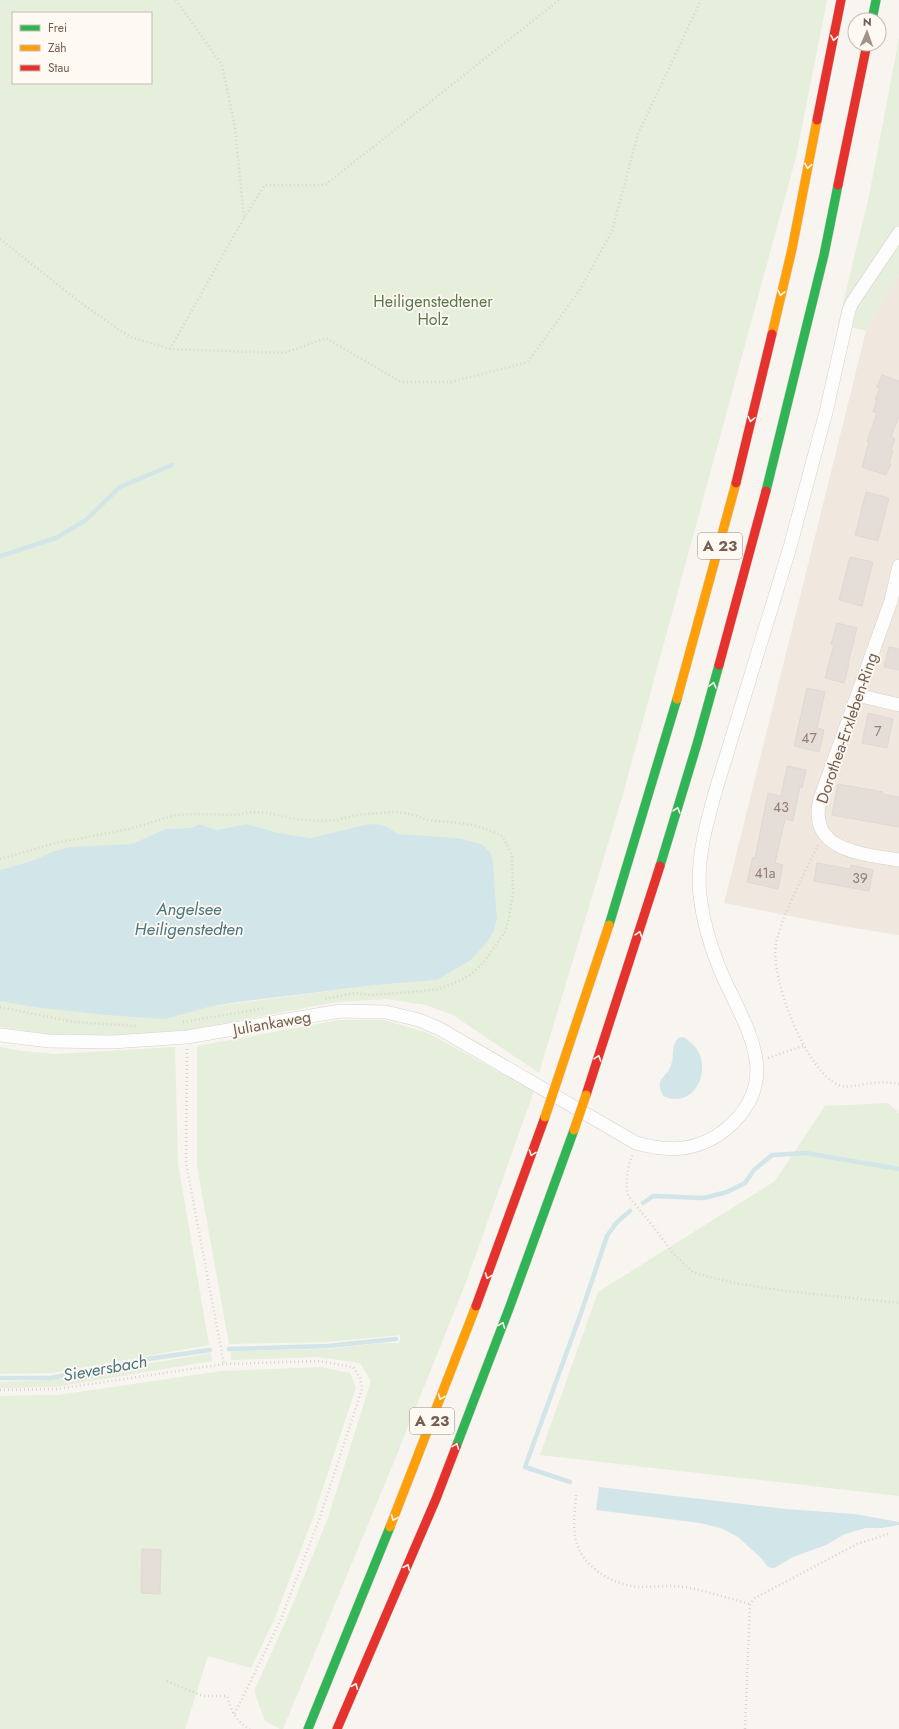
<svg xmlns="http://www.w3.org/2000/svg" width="899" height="1729" viewBox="0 0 899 1729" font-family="Jost,sans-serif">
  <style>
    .residential { fill: #f0e7de }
    .green { fill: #e6eedc; fill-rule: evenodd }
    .water { fill: #d2e5e8 }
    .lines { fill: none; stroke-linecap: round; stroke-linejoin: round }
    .stream { stroke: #d2e5e8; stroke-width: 4.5 }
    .building { fill: #e5ddd7; stroke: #e0d8d2 }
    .street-casing { stroke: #d5d0cb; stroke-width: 14 }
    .fast-casing { stroke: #d9d1cc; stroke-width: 10 }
    .slow-casing { stroke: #d9d1cc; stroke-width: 10 }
    .jam-casing { stroke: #d9d1cc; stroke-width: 10 }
    .path { stroke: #dad4d0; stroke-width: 2.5; stroke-dasharray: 1 3; stroke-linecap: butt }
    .street { stroke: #fefdfd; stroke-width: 13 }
    .fast { stroke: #30b455; stroke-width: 9 }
    .slow { stroke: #ff9f0a; stroke-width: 9 }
    .jam { stroke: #e5322d; stroke-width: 9 }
    .slow-bridge-casing { stroke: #d9d1cc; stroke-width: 10; stroke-linecap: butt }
    .slow-bridge { stroke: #ff9f0a; stroke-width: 9 }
    .oneway { stroke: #fef9f2 }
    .labels { text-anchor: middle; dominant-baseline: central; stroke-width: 3.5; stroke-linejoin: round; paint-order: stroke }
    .number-label { font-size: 14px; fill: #937f74 }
    .shield { fill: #fef9f2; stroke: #9e8c81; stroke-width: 1 }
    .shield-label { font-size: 15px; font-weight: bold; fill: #755d50 }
    .park-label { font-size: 16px; fill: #577949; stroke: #fef9f2 }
    .street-label { font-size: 16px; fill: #755d50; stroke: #fef9f2 }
    .water-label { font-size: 17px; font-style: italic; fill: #47767f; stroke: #fef9f2 }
  </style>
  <rect width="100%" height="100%" fill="#f8f4f0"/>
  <path class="residential" d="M899,275v660l-63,-10 -112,-22 142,-572z"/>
  <path class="green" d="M0,0h827l-31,157 -173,637 -84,279 -86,-58 -27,-10 -40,-6 -50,3 -148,28 -62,5 -78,-1 -48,-7v-26l34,6h174l168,-22 61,-5 34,-20 26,-41 -4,-58 -55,-23 -42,-4 -8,-7 -20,-3 -57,14 -32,-5 -33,-9 -29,6 -18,-6 -8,4 -26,1 -33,15 -80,8 -18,8 -34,10zM13,13h138v70h-138z
    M899,38v237l-33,56 -28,-7 31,-128z
    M339,1020h44l45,13 106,58 -69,194 -76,189 -106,255h-3l-15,-8 -11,-30 31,-68 43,-105 43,-137 -11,-18 -42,-6 -87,3v-9l98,-2 54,-6h16l2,-8 -73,7 -99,2 -32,-178v-120z
    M0,1047l22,4 33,3 120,-7 3,116 31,182 -157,28 -52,1z
    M888,1103l11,10v383l-359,-41 58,-163 177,-111 50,-75z
    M211,1353l1,8 -156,26 -56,1v-6l52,-2z
    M321,1367l29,6 6,14 -42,128 -38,100 -25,53 -43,-12 -23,73h-185v-333l58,-1 164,-24z"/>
  <path class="water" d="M199,824l18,6 29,-6 33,9 32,5 57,-14 13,1 7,2 9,7 60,4 24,6 9,8 3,9 4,58 -4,13 -6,10 -16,18 -34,20 -61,5 -138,17 -30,5 -43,12 -58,-4 -73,-8 -34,-6v-131l34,-10 18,-8 19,-5 61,-3 33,-15 26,-1z
    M684,1037c6,5 12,9 15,16 11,24 -8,56 -36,43 -9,-20 3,-16 8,-31 4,-10 -1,-16 7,-27z
    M599,1487l187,22 69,5 44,8v3l-17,3h-16l-21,6 -19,11 -33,12 -19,11 -6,-1 -7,-9 -23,-21 -17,-9 -21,-5 -104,-13z"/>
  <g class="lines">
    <path class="stream" d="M0,556l56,-18 30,-18 34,-33 52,-22
      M643,1203l10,-7 51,2 23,-6 18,-9 9,-13 18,-15 34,-2 93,16
      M229,1349l99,-3 68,-7
      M0,1378h51l96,-19 63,-9
      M570,1482l-45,-15 56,-154 26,-77 9,-13 14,-12"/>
  </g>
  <path class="building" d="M882,375l17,6v35l-8,21 4,2 -4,11 2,1 -4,12 2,1 -5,11 -24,-8 7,-25 -2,-1 10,-28 -4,-1 4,-12 -2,-1 5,-11 -3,-1z
    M866,492l23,6 -11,43 -23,-6z
    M850,557l23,5 -11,44 -23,-6z
    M837,623l20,5 -9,35h1l-5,20 -19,-5 9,-34h-3z
    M889,647l10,2v21l-15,-3z
    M807,688l18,4 -8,36 7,2 -5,22 -25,-6z
    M868,713l25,6 -6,29 -25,-5z
    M787,766l19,4 -4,18 -2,-1 -7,34 -8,-2 -10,44 8,2 -5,24 -31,-7 6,-25 2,1 13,-65 13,3z
    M838,784l45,8 -1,2 17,3v30l-67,-12z
    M817,863l33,6 1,-4 22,5 -4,21 -55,-10z
    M142,1549l19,1 -1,44 -19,-1z"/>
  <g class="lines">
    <defs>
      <path id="street" d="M899,566l-8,35 -71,198c-13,52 43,55 79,61
        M857,695l42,10
        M0,1035l49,6 63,1 75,-5 153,-26 46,1 33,8 21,9 196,114c32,9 61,9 89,-13 61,-50 20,-103 -4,-158 -10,-24 -18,-50 -21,-76 -4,-37 7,-75 17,-110l73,-239 36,-135 23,-102 3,-7 47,-70"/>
      <path id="fast" d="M872,20l4,-20
        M766,491l58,-236 14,-70
        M660,866l37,-122 22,-79
        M609,925l68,-226
        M456,1447l54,-141 64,-176
        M308,1729l82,-202"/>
      <path id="slow" d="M772,334l20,-85 25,-129
        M677,699l59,-216
        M557,1081l52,-156
        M390,1527l86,-221"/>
      <path id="jam" d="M817,120l24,-120
        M838,185l29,-141
        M736,483l36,-149
        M719,665l47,-174
        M586,1095l74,-229
        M476,1306l69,-189
        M337,1729l99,-230 20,-52"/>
    </defs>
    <use href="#street" class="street-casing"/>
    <use href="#fast" class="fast-casing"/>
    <use href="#slow" class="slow-casing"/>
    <use href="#jam" class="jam-casing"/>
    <path class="path" d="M244,218l21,-33h60l234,-185
      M0,239l81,64 49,34 40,12 114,4 42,-15 75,44h50l77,-20 53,-74 31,-57 26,-97 63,-134
      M170,349l74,-131 -9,-91 -13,-62 -46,-65
      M818,845c-14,30 -34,65 -42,98 -7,32 30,130 63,142 11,4 22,-1 33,-2 9,-1 18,-1 27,1
      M0,859l56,-16 73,-14 47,-14 21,-1 37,1 18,-3 17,1 24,6 29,2 16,-1 17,-5 38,-3 17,2 17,6 33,3 11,2 18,5 13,6 10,18v7l1,32 -4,25 -4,14 -22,31 -13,12 -11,6 -20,8 -27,3 -42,3 -15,-2 -32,6
      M0,1007l74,15 62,4
      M183,1022l83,-14
      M187,1049l-1,114 38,201
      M768,1058l35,-12
      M632,1155c-4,13 -8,28 -3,42l23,28 20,27 20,19 6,3 36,9 51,8 114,12
      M0,1390l57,-1 167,-25 94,-3 35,6 7,11 2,11 -42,128 -39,102 -47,96
      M576,1495c-1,15 -4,34 1,49 8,25 37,41 62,43 15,0 30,-2 46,0 21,4 43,11 65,17
      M167,1681l36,15h24c4,14 9,26 23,33
      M745,1729l5,-125 5,-6 102,-54 31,-10"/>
    <use href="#street" class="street"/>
    <use href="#fast" class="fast"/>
    <use href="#slow" class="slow"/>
    <use href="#jam" class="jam"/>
    <defs>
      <path id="slow-bridge" d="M545,1117l12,-36
        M574,1130l12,-35"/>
    </defs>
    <use href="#slow-bridge" class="slow-bridge-casing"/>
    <use href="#slow-bridge" class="slow-bridge"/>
  </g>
  <defs><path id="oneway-chevron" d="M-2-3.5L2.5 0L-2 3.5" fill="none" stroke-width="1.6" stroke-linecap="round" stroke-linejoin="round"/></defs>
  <g class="oneway">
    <use href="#oneway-chevron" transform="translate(834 38) rotate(101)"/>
    <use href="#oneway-chevron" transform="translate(808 166) rotate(101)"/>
    <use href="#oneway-chevron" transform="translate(781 293) rotate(103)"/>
    <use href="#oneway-chevron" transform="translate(751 419) rotate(103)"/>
    <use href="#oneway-chevron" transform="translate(713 685) rotate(-75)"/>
    <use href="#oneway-chevron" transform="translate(677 810) rotate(-73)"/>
    <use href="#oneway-chevron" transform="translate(639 934) rotate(-72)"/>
    <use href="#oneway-chevron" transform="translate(598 1058) rotate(-72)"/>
    <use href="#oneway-chevron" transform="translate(532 1153) rotate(110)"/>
    <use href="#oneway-chevron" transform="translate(488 1276) rotate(110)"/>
    <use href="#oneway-chevron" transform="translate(502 1325) rotate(-69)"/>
    <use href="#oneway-chevron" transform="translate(441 1397) rotate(111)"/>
    <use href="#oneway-chevron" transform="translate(456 1446) rotate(-69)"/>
    <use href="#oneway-chevron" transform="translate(394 1518) rotate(112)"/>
    <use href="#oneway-chevron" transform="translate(407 1567) rotate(-67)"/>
    <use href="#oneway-chevron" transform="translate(355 1686) rotate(-67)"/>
  </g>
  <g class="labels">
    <g class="number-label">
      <text x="878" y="731">7</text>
      <text x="809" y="738">47</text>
      <text x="781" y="807">43</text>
      <text x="765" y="873">41a</text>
      <text x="860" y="878">39</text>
    </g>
    <g class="shield">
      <rect x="698" y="533" width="44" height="26" rx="3"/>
      <rect x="410" y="1408" width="44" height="26" rx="3"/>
    </g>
    <g class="shield-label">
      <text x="720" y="546">A 23</text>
      <text x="432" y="1421">A 23</text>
    </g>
    <g class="park-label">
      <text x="433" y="301">Heiligenstedtener<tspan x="433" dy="18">Holz</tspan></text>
    </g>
    <g class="street-label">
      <text transform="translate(847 728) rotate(-71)">Dorothea-Erxleben-Ring</text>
      <text transform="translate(272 1023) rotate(-10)">Juliankaweg</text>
    </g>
    <g class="water-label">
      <text x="189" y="909">Angelsee<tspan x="189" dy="20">Heiligenstedten</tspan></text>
      <text transform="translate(105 1368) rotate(-10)">Sieversbach</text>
    </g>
  </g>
  <rect x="12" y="12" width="140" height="72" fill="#fef9f2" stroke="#c7bbb1"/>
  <rect x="20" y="25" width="20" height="6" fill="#30b455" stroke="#c7bbb1"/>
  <text x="48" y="32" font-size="12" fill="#755d50">Frei</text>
  <rect x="20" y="45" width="20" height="6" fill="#ff9f0a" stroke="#c7bbb1"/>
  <text x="48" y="52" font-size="12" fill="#755d50">Zäh</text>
  <rect x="20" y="65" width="20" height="6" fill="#e5322d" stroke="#c7bbb1"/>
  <text x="48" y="72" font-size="12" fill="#755d50">Stau</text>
  <g transform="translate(867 32) rotate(2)"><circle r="19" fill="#fef9f2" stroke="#c7bbb1"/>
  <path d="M0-3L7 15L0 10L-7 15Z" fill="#a39288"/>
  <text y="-6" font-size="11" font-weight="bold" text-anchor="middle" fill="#755d50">N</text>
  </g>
</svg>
